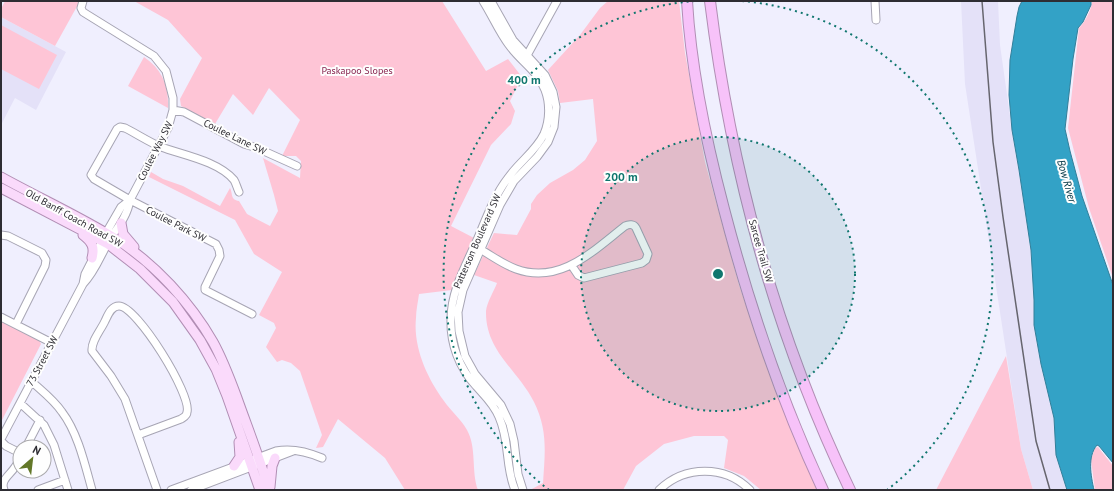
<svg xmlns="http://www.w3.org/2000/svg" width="1114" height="491" viewBox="0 0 1114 491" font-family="'PT Sans',sans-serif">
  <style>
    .built { fill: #e4e1f8 }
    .green { fill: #fec5d6 }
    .water { fill: #33a2c6; stroke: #327f9a }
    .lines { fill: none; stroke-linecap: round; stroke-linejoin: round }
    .minor-casing { stroke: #a7a5b4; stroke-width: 9 }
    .major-casing { stroke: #b18eb4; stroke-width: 11 }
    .highway-casing { stroke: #b18eb4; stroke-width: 12 }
    .minor { stroke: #fff; stroke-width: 7 }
    .major { stroke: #fadafb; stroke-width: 9 }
    .highway { stroke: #f7c2f9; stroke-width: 10 }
    .rail { stroke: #66656e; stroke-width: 1.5 }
    .ring { fill: none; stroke: #0f766e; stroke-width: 2; stroke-dasharray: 2 4 }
    .labels { text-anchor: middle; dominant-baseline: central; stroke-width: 4; stroke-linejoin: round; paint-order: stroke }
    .park-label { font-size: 10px; fill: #87234e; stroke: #fefefe }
    .street-label { font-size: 10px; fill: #2e2d33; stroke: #fefefe }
    .water-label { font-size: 11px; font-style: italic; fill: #053847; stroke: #fefefe }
    .centre { fill: #0f766e; stroke: #fefefe; stroke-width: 2 }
    .ring-label { font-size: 12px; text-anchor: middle; font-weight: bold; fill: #0f766e; stroke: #fefefe; stroke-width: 4; stroke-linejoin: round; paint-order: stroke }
  </style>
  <rect width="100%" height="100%" fill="#f0effe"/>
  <path class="built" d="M961,1h37l2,44 15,106 4,19 12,80 3,50v25l7,39 13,54 2,37 11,35h-34l-12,-41 -56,-365z
    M1,17l65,35 -30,58 -21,-12 -14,27z"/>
  <path class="green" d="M5,1h75l-25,45 -54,-29v-8z
    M134,1h308l44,70 22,-12 14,18 -12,24 5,10 -4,13 -20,21 -40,81 23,12 -22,52 -33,4c-1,8 -3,16 -3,24 -3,29 11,60 28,83 7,10 17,18 23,29 10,18 4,41 11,60h-73l-20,-32 -47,-39 -15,28 -7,1 6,-13 -22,-64 -9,-8 -9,-3 -5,2 -11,-15 10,-19 -2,-5 -15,-8 23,-43 -28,-18 -19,-34 -86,-43 2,-5 12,7 20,7 37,20 10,-18c3,5 0,12 9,13l8,13 23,12 8,-15 -4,-16 -11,-37 37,20 1,-17 -5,-5h-14l18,-36 -31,-32 -16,27 -20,-21 -18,30 -34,-18 -1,-7 22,-41 -34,-38z
    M608,1h71l6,52 20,109 34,123 35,102 43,103h-56l-17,-14 -20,-8 4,-28 -4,-4h-30l-30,8 -28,22 -13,24h-93l13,-7c2,-30 5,-53 -9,-81 -16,-32 -49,-51 -48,-91 1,-9 8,-20 11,-28l-23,-8 20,-42 23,2 14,-26v-5l6,-9 13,-12 23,-13 12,-10 12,-19 -4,-42 -33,4 -2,-12 -10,-21 32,-35 20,-27z
    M1092,1h21v277l-24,-70 -21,-80 11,-100c6,-6 13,-19 13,-27z
    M1,25l56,30 -18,34 -38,-20z
    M144,57c18,12 25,29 24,51l-40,-22z
    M1,320l38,20 2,4 -40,78z
    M1006,356l15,93 12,41h-97z
    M1098,447l15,19v24h-18l-4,-30 4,-12z"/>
  <path class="water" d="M1022,1h69v4l-8,17 -5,6 -5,31 -8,70 5,22 12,45 31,89v178l-14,-17 -2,-1c-10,12 -6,31 -3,45h-27l-11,-35 -2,-37 -13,-54 -7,-39v-25l-3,-50 -12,-80 -7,-40 -3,-35 1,-35 7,-44 2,-9z"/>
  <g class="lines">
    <defs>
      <path id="minor" d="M483,1c9,14 16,31 26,44 11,16 29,26 36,45 5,13 5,30 -1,44 -8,17 -25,28 -36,44 -14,18 -22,41 -31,62 -11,25 -26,51 -26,79 -1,24 8,49 25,67 8,9 18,18 23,31 11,24 6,50 16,73
        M491,1l22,39 32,35 8,17 3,15 -2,20 -6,15 -11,15 -23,24 -14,24 -37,85 -5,22 1,19 6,25 10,18 26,31 9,19 4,17 4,33 5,16
        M875,1l1,19
        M525,59l32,-58
        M173,110l11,2 60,32 13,4 40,18
        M239,192c-2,-4 -3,-9 -5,-12 -16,-19 -51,-25 -73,-33 -12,-5 -24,-13 -36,-19l-5,-1 -3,2 -26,46 3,4 36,21 86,44 3,6 1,6 -15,31v3l47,24
        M1,235l7,1 34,17 4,7 -1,6 -29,58
        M478,248c13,7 24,16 38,21 44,16 77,-18 109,-43 4,-2 9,-2 11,2l12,26 -2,6 -4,3 -58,15 -6,-3 -6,-9
        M83,284l2,-10 21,-41 15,-26 9,-7
        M1,317l51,26
        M31,381c11,10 23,19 31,31 16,21 23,53 30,78
        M20,403l24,22 10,20 14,45
        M138,435l43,-16c3,-2 6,-3 6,-7 5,-17 -50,-106 -68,-106 -8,0 -11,9 -14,15 -4,9 -14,20 -13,30l19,25 14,23 32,91
        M1,439l82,-155c14,-14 19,-34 31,-51 7,-10 14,-20 16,-33l38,-72 5,-18v-12l-7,-27 -12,-15 -71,-44 -2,-4 2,-7
        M1,441l5,5 14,7
        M26,447l14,-27
        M4,490c-4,-10 6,-15 11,-23 2,-2 3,-6 5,-9
        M38,490l27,-10
        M171,490l105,-39c15,-3 32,1 46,7
        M191,490l102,-39
        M659,490c26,-25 66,-25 91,0"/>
      <path id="major" d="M1,177c38,21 78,39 115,62 39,25 74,63 97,103 10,18 17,37 24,56 11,31 23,61 32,92
        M1,188l107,56 32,25 33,33 27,38 16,29 11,27 33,94
        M121,223l2,11 11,13
        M83,235c9,7 12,12 9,23
        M234,466l6,-9 -1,-15
        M270,487l2,-21 3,-8"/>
      <path id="highway" d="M687,1c4,70 19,140 37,208 25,96 57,191 99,281
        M710,1c21,169 66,335 140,489"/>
    </defs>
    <use href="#minor" class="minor-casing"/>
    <use href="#major" class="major-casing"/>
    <use href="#highway" class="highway-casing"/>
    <use href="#minor" class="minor"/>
    <use href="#major" class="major"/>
    <use href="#highway" class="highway"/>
    <path class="rail" d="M982,1l11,141 10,75 33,224 14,49"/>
  </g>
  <circle cx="718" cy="274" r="137" fill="#0f766e" fill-opacity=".12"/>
  <g class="ring">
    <circle cx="718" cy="274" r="137"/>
    <path d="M549 490A274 274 0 0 1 694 1M742 1A274 274 0 0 1 887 490"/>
  </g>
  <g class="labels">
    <g class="park-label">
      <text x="357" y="70">Paskapoo Slopes</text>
    </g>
    <g class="street-label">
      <text transform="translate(235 137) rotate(26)">Coulee Lane SW</text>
      <text transform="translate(155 151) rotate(-63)">Coulee Way SW</text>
      <text transform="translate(74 218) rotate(29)">Old Banff Coach Road SW</text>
      <text transform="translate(176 224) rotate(27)">Coulee Park SW</text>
      <text transform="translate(477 241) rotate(-66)">Patterson Boulevard SW</text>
      <text transform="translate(761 251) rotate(74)">Sarcee Trail SW</text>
      <text transform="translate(42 361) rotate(-62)">73 Street SW</text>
    </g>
    <g class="water-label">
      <text transform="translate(1067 181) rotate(74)">Bow River</text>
    </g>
  </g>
  <circle cx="718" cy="274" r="6" class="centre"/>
  <g class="ring-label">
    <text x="524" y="84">400 m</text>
    <text x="621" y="181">200 m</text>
  </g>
  <rect width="1114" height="491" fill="none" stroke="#2e2d33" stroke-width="4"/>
  <g transform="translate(32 459) rotate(28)"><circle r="19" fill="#fefefe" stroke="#abaaad"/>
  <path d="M0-3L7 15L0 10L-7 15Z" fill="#627728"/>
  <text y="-6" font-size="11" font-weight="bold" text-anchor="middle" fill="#2e2d33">N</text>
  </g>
</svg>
